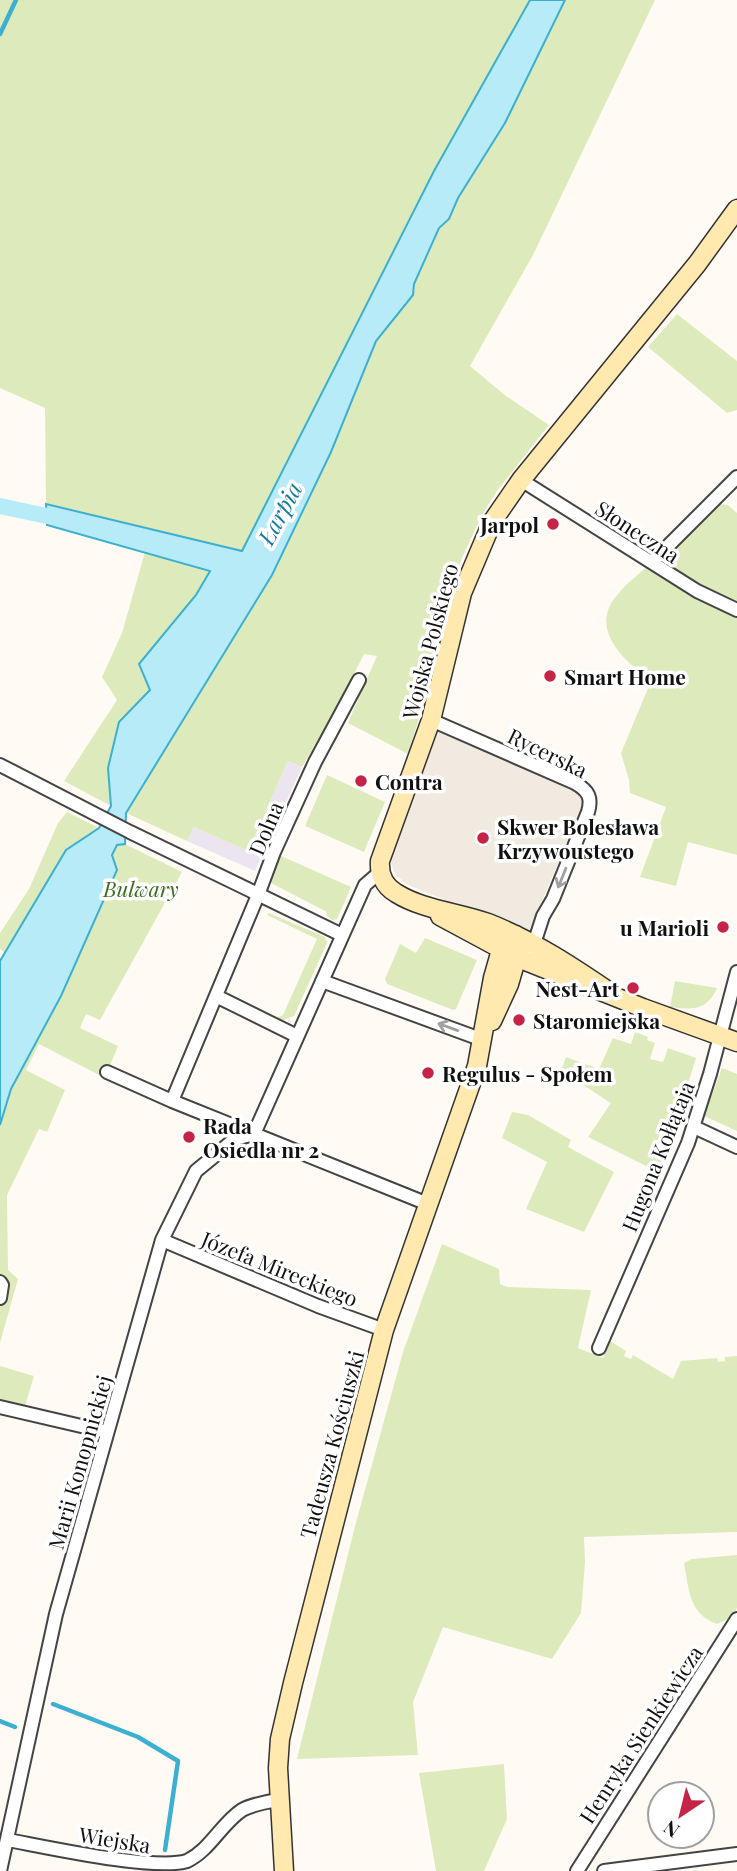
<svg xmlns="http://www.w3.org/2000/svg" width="737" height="1871" viewBox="0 0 737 1871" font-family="'Playfair Display',serif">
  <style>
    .industrial { fill: #ece5ef }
    .green { fill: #ddebbc }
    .plaza { fill: #f1eae1 }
    .water { fill: #b7ebf8; stroke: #3dafd1; stroke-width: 2 }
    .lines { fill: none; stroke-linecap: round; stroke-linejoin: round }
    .stream { stroke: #3dafd1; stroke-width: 4.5 }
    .canal { stroke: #b7ebf8; stroke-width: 16 }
    .street-casing { stroke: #444; stroke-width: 16 }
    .secondary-casing { stroke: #333; stroke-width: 21 }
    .street { stroke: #fff; stroke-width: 12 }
    .secondary { stroke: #ffe9af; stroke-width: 18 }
    .oneway { stroke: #a0a0a0 }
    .poi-dot { fill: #c52447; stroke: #fff; stroke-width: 2.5 }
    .labels { text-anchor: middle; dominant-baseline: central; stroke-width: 7; stroke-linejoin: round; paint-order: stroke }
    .poi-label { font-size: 21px; font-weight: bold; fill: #111; stroke: #fff; text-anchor: start }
    .street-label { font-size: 21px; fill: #111; stroke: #fff }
    .park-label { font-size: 21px; font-style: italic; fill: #3b6b1e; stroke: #fff }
    .water-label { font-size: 23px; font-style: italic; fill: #157aa0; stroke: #fff }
  </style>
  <rect width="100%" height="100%" fill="#fffbf4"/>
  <path class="industrial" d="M288,761l14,6 -47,104 -68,-30 7,-14 54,24z"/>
  <path class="green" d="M0,0h530l-96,171 -192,380 -196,-47 -1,-96 -45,-20z
    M565,0h90l-122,255 -63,111 36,30 43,29 -52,66 -15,24 -20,43 -13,36 -21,96 -20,64 -60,-31 29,-67 -13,-2 -24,48 -38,65 -14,-6 -40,90 -54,-24 -7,14 -61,-28 146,-238 59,-123 45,-111 37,-46 1,-11 25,-56 10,-9 9,-21 47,-75z
    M677,314l60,47v49l-10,3 -79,-66z
    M711,503l17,2 9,8v342l-49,-13 -12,44 -36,-9 26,-70 -36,-14 -1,-13 -8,-27 30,-72c-27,-20 -64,-53 -33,-87 9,-11 21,-20 32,-30 21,-19 41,-41 61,-61z
    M145,552l66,19 -15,24 -57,69 11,26 -31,33 -11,45 3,38 -47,-25 53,-81 -15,-23 20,-44z
    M327,775l58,27 -21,50 -59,-26z
    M67,812l32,16 -33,22 -61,103 -5,-4v-16l29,-44 29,-66z
    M125,844l57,28 -82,148 -14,-6 -6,14 38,18 -13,32 -66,-34 -13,26 39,20 -18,42 -8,-3 -32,66 1,75 10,9 -18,64v-218l11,-36 50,-93 56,-126 -5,-15 5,-10z
    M279,855l72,32 -14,32 -5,1 -6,-5 1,-3 -56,-29z
    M269,913l56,24 2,6 -33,73 -10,4 -10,-1 9,-4 34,-76 -50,-24z
    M425,938l52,22 -21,49 -3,1 -66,-26 -2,-5 15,-35 16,9z
    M675,981l42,7c-10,23 -25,22 -47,19z
    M635,1032l13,5 -1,3 8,3 -5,16 13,3 5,-14 28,10 -36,115 -72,-36 23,-34 -50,-32 5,-14 33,12 14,-31 18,6z
    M722,1068l15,6v57l-33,-15z
    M512,1112l16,3 43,25 -3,7 46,25 -30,60 -58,-23 21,-47 -45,-24z
    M442,1244l57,25 1,15 7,3 84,3 -13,58 25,10 7,-17 16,10 -2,5 7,3 2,-4 40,24 8,-18 36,-3 1,4 7,-1v-4l12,-1v176l-153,5 1,25 -4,51 -29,46 -109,-32 -30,75 5,53 -121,4 58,-233 48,-174z
    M0,1366l34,10 -9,30 -25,-6z
    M737,1555v53l-7,10 -13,6c-28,-10 -28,-34 -33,-61l8,-4z
    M504,1764l3,55 -23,52h-48l-17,-98z"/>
  <path class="plaza" d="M438,732l135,57 8,7 2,8 -7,19 -47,107 -8,1 -115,-47 -11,-10 -4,-12 1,-14z"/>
  <path class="water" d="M530,0h35l-60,123 -47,75 -9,21 -10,9 -25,56 -1,11 -37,46 -45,111 -59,123 -146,238 -1,31 -8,1 -5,10 5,15 -56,126 -50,93 -11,36v-164l66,-111 33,-22 12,-22 -3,-38 11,-46 31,-32 -11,-26 57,-69 14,-24 -163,-46 -1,-21 196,47 192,-380z"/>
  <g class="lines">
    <path class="stream" d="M0,34l16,-34
      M53,1704l85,33 40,24 -13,89
      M0,1721l15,6"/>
    <path class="canal" d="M0,506l47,10"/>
    <defs>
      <path id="street" d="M521,480l176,111 40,19
        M652,562l85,-85
        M431,720l144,63c14,8 17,15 13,29l-35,87 -10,17 -11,34
        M0,765l130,67 212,103
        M322,981l161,59
        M216,996l81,40
        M107,1072l65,29 256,103
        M172,1101l86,-206 16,-43 41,-90 44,-82
        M694,1127l43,20
        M162,1240l156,66 66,24
        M0,1282l2,3 -2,13
        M599,1348l89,-205 22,-69 27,-102
        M0,1407l107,25
        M8,1840c38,7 147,31 179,21 23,-11 34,-37 55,-51 11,-6 24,-8 36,-10
        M0,1871l56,-257 106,-374 34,-69 39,-32 19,-5 111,-249 15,-13
        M577,1871l160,-252
        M604,1871l133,-17"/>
      <path id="secondary" d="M440,916l78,42 125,50 94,34
        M614,995c-41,-28 -80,-54 -126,-72 -30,-11 -65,-13 -92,-30 -12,-7 -17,-19 -16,-32l51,-141 31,-127 30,-71 29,-42 176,-216 40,-55
        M492,1021l17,-37 11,-38
        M284,1871l-6,-103 2,-29 13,-56 91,-353 93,-264 16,-88 8,-28 7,-11 8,-4"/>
    </defs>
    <use href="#street" class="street-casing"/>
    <use href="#secondary" class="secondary-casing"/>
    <use href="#street" class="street"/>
    <use href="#secondary" class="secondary"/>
  </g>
  <defs><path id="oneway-shaft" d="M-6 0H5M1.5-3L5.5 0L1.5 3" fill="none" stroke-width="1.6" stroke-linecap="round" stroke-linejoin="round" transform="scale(1.75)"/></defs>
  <g class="oneway">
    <use href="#oneway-shaft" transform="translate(562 878) rotate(112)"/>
    <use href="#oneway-shaft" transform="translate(448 1027) rotate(-160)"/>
  </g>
  <g class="poi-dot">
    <circle cx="553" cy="524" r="7"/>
    <circle cx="550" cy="676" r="7"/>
    <circle cx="361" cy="781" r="7"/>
    <circle cx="483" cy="838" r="7"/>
    <circle cx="723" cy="927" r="7"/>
    <circle cx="633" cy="988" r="7"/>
    <circle cx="519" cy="1020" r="7"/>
    <circle cx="428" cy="1073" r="7"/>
    <circle cx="189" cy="1137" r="7"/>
  </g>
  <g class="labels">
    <g class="poi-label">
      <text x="539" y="524" text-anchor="end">Jarpol</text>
      <text x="564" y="676">Smart Home</text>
      <text x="375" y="781">Contra</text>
      <text x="497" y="826">Skwer Bolesława<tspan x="497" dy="24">Krzywoustego</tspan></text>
      <text x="709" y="927" text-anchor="end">u Marioli</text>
      <text x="619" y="988" text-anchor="end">Nest-Art</text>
      <text x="533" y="1020">Staromiejska</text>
      <text x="442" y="1073">Regulus - Społem</text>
      <text x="203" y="1125">Rada<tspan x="203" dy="24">Osiedla nr 2</tspan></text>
    </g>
    <g class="street-label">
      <text transform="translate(638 531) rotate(33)">Słoneczna</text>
      <text transform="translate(429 641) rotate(-75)">Wojska Polskiego</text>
      <text transform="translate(548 752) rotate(26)">Rycerska</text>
      <text transform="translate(265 828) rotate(-67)">Dolna</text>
      <text transform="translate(657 1156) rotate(-68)">Hugona Kołłątaja</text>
      <text transform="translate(280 1268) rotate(22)">Józefa Mireckiego</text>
      <text transform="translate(331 1444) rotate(-75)">Tadeusza Kościuszki</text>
      <text transform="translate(79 1462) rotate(-74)">Marii Konopnickiej</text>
      <text transform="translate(640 1734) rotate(-57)">Henryka Sienkiewicza</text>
      <text transform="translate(115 1839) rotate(9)">Wiejska</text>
    </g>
    <g class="park-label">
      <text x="141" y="888">Bulwary</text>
    </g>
    <g class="water-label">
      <text transform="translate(279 513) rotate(-62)">Łarpia</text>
    </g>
  </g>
  <g transform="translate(681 1815) rotate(215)"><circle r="33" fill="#ffffff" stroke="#a0a0a0" stroke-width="2"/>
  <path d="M0-5L12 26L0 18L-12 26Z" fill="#c52447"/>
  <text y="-10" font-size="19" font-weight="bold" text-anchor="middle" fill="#111111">N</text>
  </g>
</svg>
